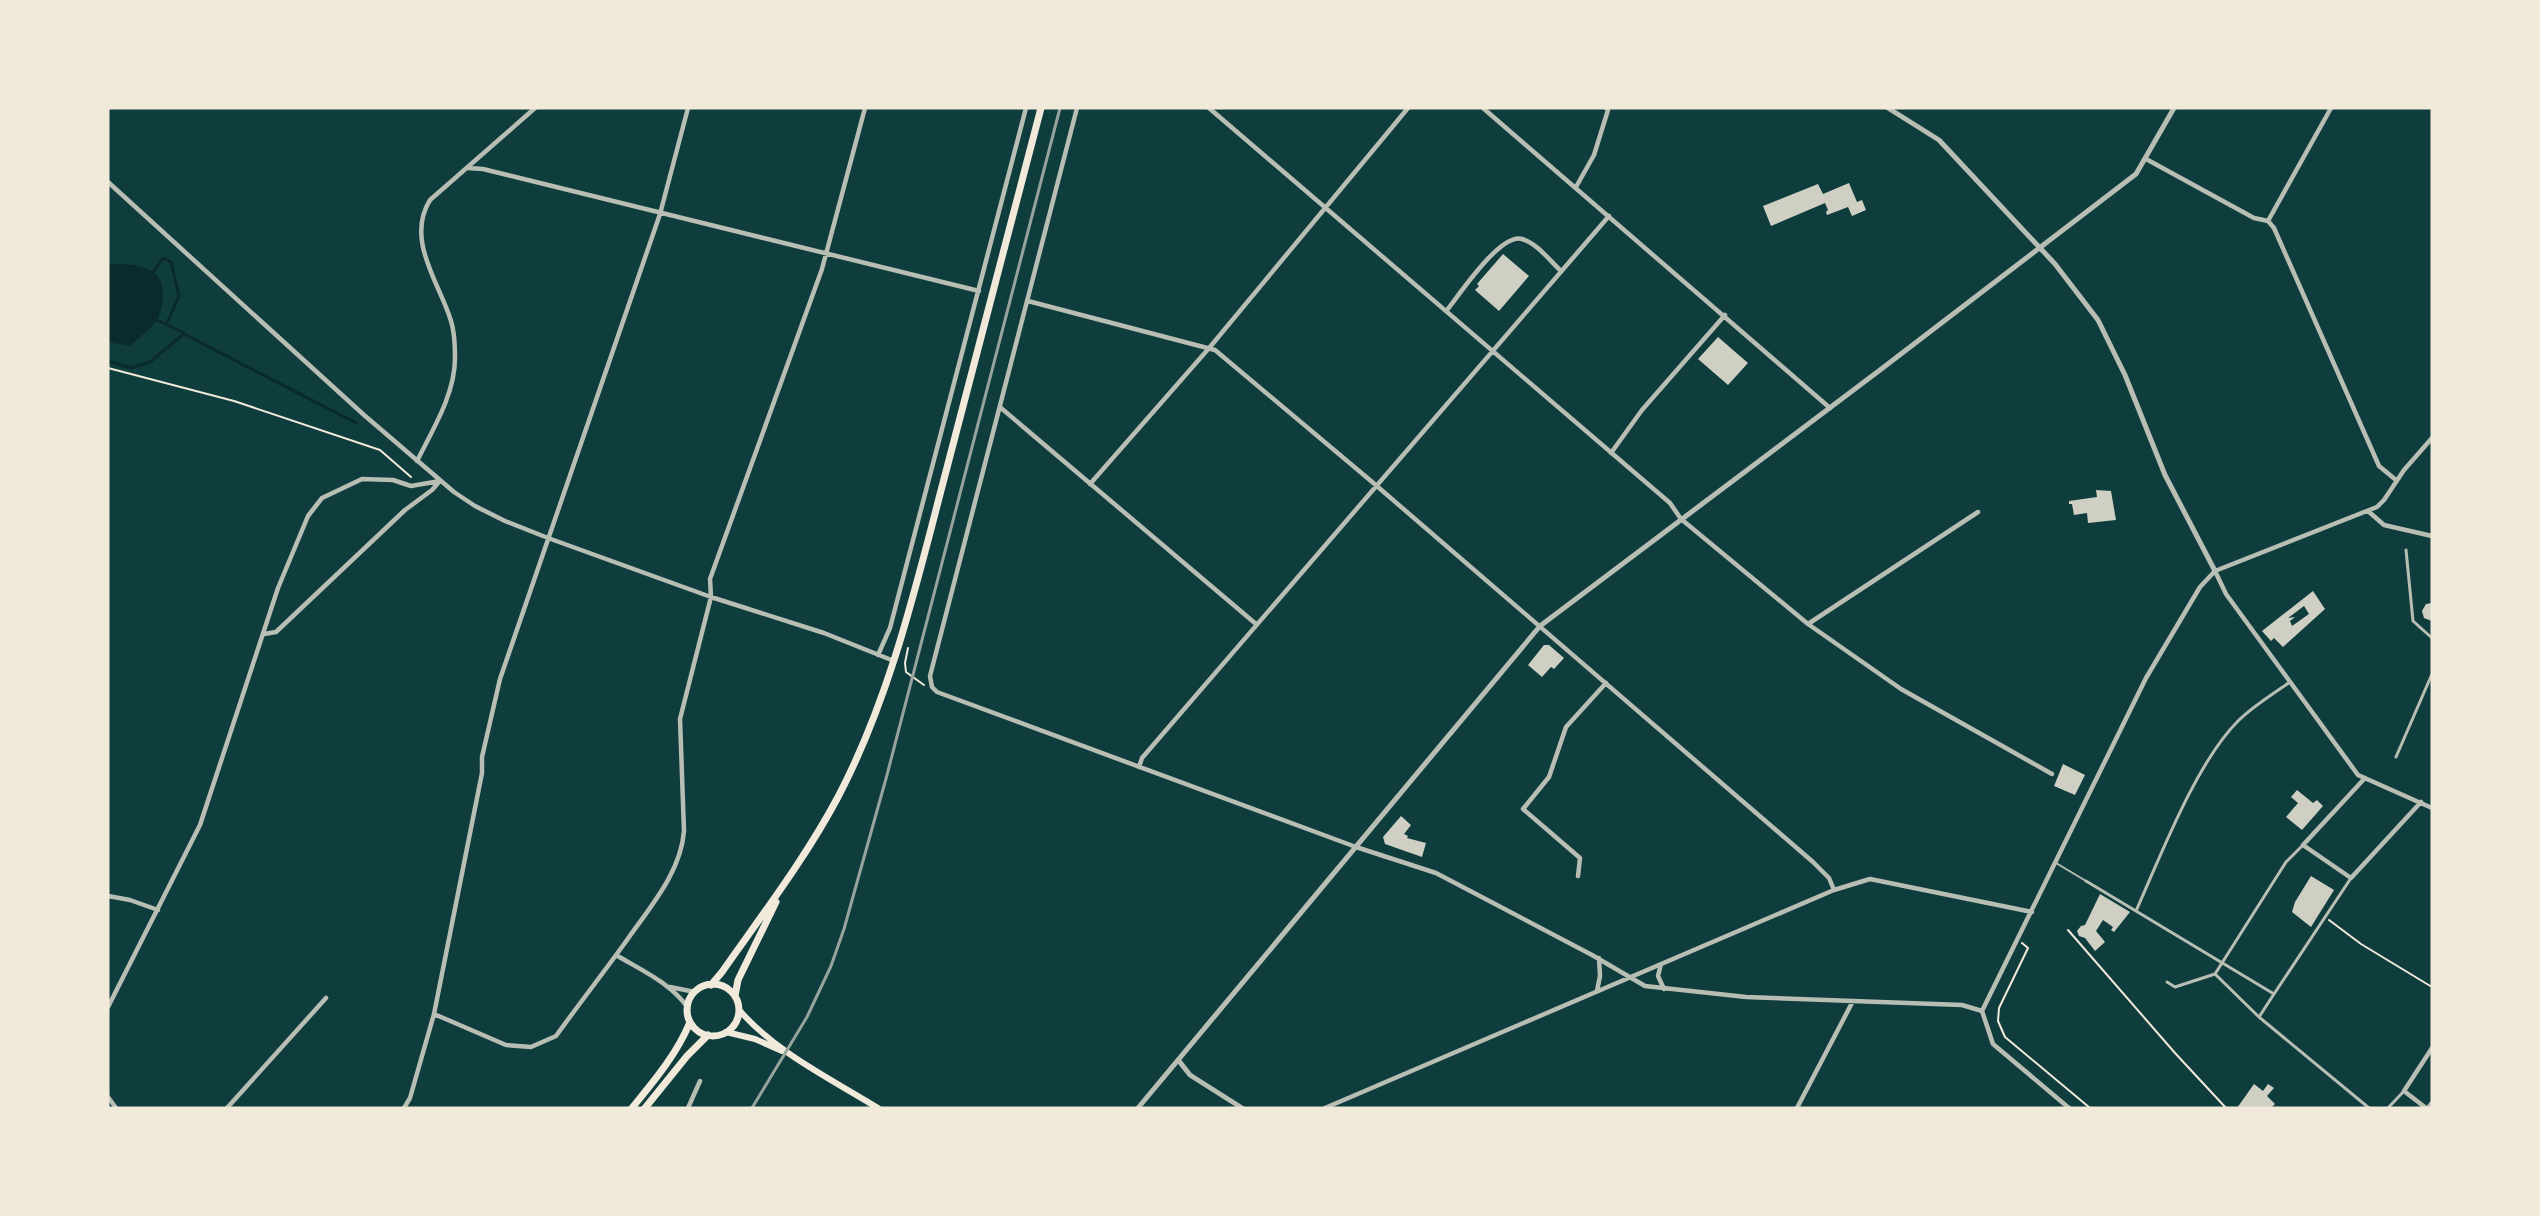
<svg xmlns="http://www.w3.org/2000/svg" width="2540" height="1216" viewBox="0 0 2540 1216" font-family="'Zilla Slab',serif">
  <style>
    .water { fill: #0a2a2b }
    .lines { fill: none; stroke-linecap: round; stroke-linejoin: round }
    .stream { stroke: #0a2a2b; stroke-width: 3 }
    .building { fill: #cfcfc3; fill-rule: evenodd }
    .path { stroke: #f1e9da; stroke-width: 2 }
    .service { stroke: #b8beb3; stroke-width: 2 }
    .pedestrian { stroke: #b8beb3; stroke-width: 3 }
    .minor { stroke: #b8beb3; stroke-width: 4.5 }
    .tertiary { stroke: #b8beb3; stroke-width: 5 }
    .secondary { stroke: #f1e9da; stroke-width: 6 }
    .primary { stroke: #f1e9da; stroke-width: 7 }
    .rail { stroke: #97a49c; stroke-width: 3 }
  </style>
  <rect width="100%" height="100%" fill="#0f3d3e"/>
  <path class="water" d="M119,264c21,1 43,3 44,29 0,8 -2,19 -6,27 -6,9 -19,18 -27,26l-22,-4v-77z"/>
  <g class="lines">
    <path class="stream" d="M152,274l11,-16 8,4 8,34 -13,29
      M155,319l29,14
      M108,361l23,7 19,-6 34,-28 172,89"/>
  </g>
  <path class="building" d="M1849,183l8,19 5,-2 4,10 -14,6 -4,-9 -21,8 -1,-3 2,-2 -3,-7 -54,23 -8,-20 55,-22 5,10z
    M1503,254l26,22 -30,35 -24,-21 4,-4 -2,-2z
    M1718,337l30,26 -20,22 -30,-26z
    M2096,490l15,1 5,29 -28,3 -1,-10 -13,2 -2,-11h-3v-3l28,-4z
    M2313,591l12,18 -42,38 -9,-9 -3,3 -9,-10zM2304,606l5,8 -17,12 -2,-5 5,-4 -7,1z
    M2432,603v18l-8,-3 -2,-7 4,-7z
    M1544,645h5l15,13 -10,11 -3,-2 -9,10 -14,-12z
    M2063,764l22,11 -10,20 -21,-9z
    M2297,790l16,13 4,-3 6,6 -21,24 -16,-13 12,-14 -7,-6z
    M1401,816l10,9 -7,9 4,2 -1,2 19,5 -4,14 -37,-13 -2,-7z
    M2311,876l23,14 -23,37 -19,-15 3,-10z
    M2100,894l30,18 -16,20 -3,-2 2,-3 -10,-7 -7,11 9,11 -10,9 -10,-13 -6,-2 -2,-5 4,-5 4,-1z
    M2254,1084l9,7 5,-7 6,4 -7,8 8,8 -4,4h-34z"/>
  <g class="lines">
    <path class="path" d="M108,368l126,33 146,49 31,27
      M908,648l-3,15 1,9 18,13
      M2329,920l32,24 71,43
      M2068,930l107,123 51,55
      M2022,943l6,5 -29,60 -1,13 7,16 85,71"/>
    <path class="service" d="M2056,863l30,18"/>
    <path class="pedestrian" d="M2406,550l7,71 19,17
      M2396,757l36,-83
      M2086,881l188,113 -15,23
      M2136,911c25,-56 60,-148 102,-190 15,-15 35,-27 52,-39
      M2215,974l44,43 110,91
      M2215,974l71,-112 17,-17
      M2167,982l8,5 40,-13
      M2274,994l77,-116
      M2388,1108l16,-17"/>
    <path class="minor" d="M1077,108l-147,568 2,11 5,5 419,155 80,26 156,82 53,31 101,11 216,8 20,6
      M1209,108l461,395 11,16 127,105 93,65 151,85
      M1483,108l347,300
      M2146,159l108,59 14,3
      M468,168l15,1 496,122
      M108,182l256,233 90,77 21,14 30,15 43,17 163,59 113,36 70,28
      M1576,187l18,-32 14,-45 -2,-2
      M2268,221l6,7 105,238 17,14
      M2268,221l63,-113
      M1028,301l187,49 156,131 442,381 16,16 5,12
      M1447,310c13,-16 53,-77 75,-71 15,4 28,22 39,32
      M1001,408l255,216
      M1611,453l31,-43 83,-95
      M417,461c16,-32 38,-67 38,-103 0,-12 0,-25 -4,-37 -11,-37 -46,-81 -21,-121l105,-92
      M1090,484l120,-137 198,-239
      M2368,511l16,14 48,11
      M2215,571l11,23 132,181 74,33
      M1808,624l170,-112
      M264,634l12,-2 129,-122 27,-20 7,-8
      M878,655l12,-27 136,-520
      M1139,767l3,-9 467,-542
      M2365,778l-62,67 48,33 70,-76
      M1578,876l2,-18 -57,-49 26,-32 17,-50 40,-44
      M108,896l22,4 28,10
      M616,955c25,15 55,28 72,53
      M1661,964l-3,12 6,13
      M670,987l25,5
      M1597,991l3,-15 -1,-18
      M108,1007l92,-182 78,-237 30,-72 14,-18 40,-19 31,1 18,6 29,-5
      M1982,1011l164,-333 54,-91 15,-16 162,-64 7,-7 20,-30 28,-32
      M1982,1011l11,33 76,64
      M434,1014l72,31 25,2 25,-11c23,-32 48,-64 71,-96 23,-33 54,-68 57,-109l-4,-112 31,-122 -1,-18 112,-310 43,-161
      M108,1097l8,11
      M227,1108l99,-110
      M404,1108l6,-10 24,-84 48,-241v-16l18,-78 160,-465 28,-106
      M688,1108l12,-27
      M1325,1108l509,-218 36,-11 162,33
      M1797,1108l56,-107
      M2426,1108l-22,-17 28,-43
      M2428,1108l4,-5"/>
    <path class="tertiary" d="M1888,108l51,32 116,124 43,56 27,55 40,100 50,96
      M1179,1061l11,14 52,33
      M1138,1108l402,-482 340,-256 256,-196 38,-66"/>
    <path class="secondary" d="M740,1011c37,42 91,68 138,97
      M726,1032l29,7 27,12"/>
    <path class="primary" d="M687 1010a26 26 0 1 1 52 0a26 26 0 1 1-52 0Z
      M711,985l11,-13c40,-57 83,-113 116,-175 52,-99 78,-211 106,-318 32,-124 65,-247 97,-371
      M735,996l3,-16 38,-78
      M632,1108c22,-27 45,-54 58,-86
      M645,1108l42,-52 21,-21"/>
    <path class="rail" d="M752,1108l55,-91 24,-51 13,-37 43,-154 173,-667"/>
  </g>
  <rect width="2540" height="1216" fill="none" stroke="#f1e9da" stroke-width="219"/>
</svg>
